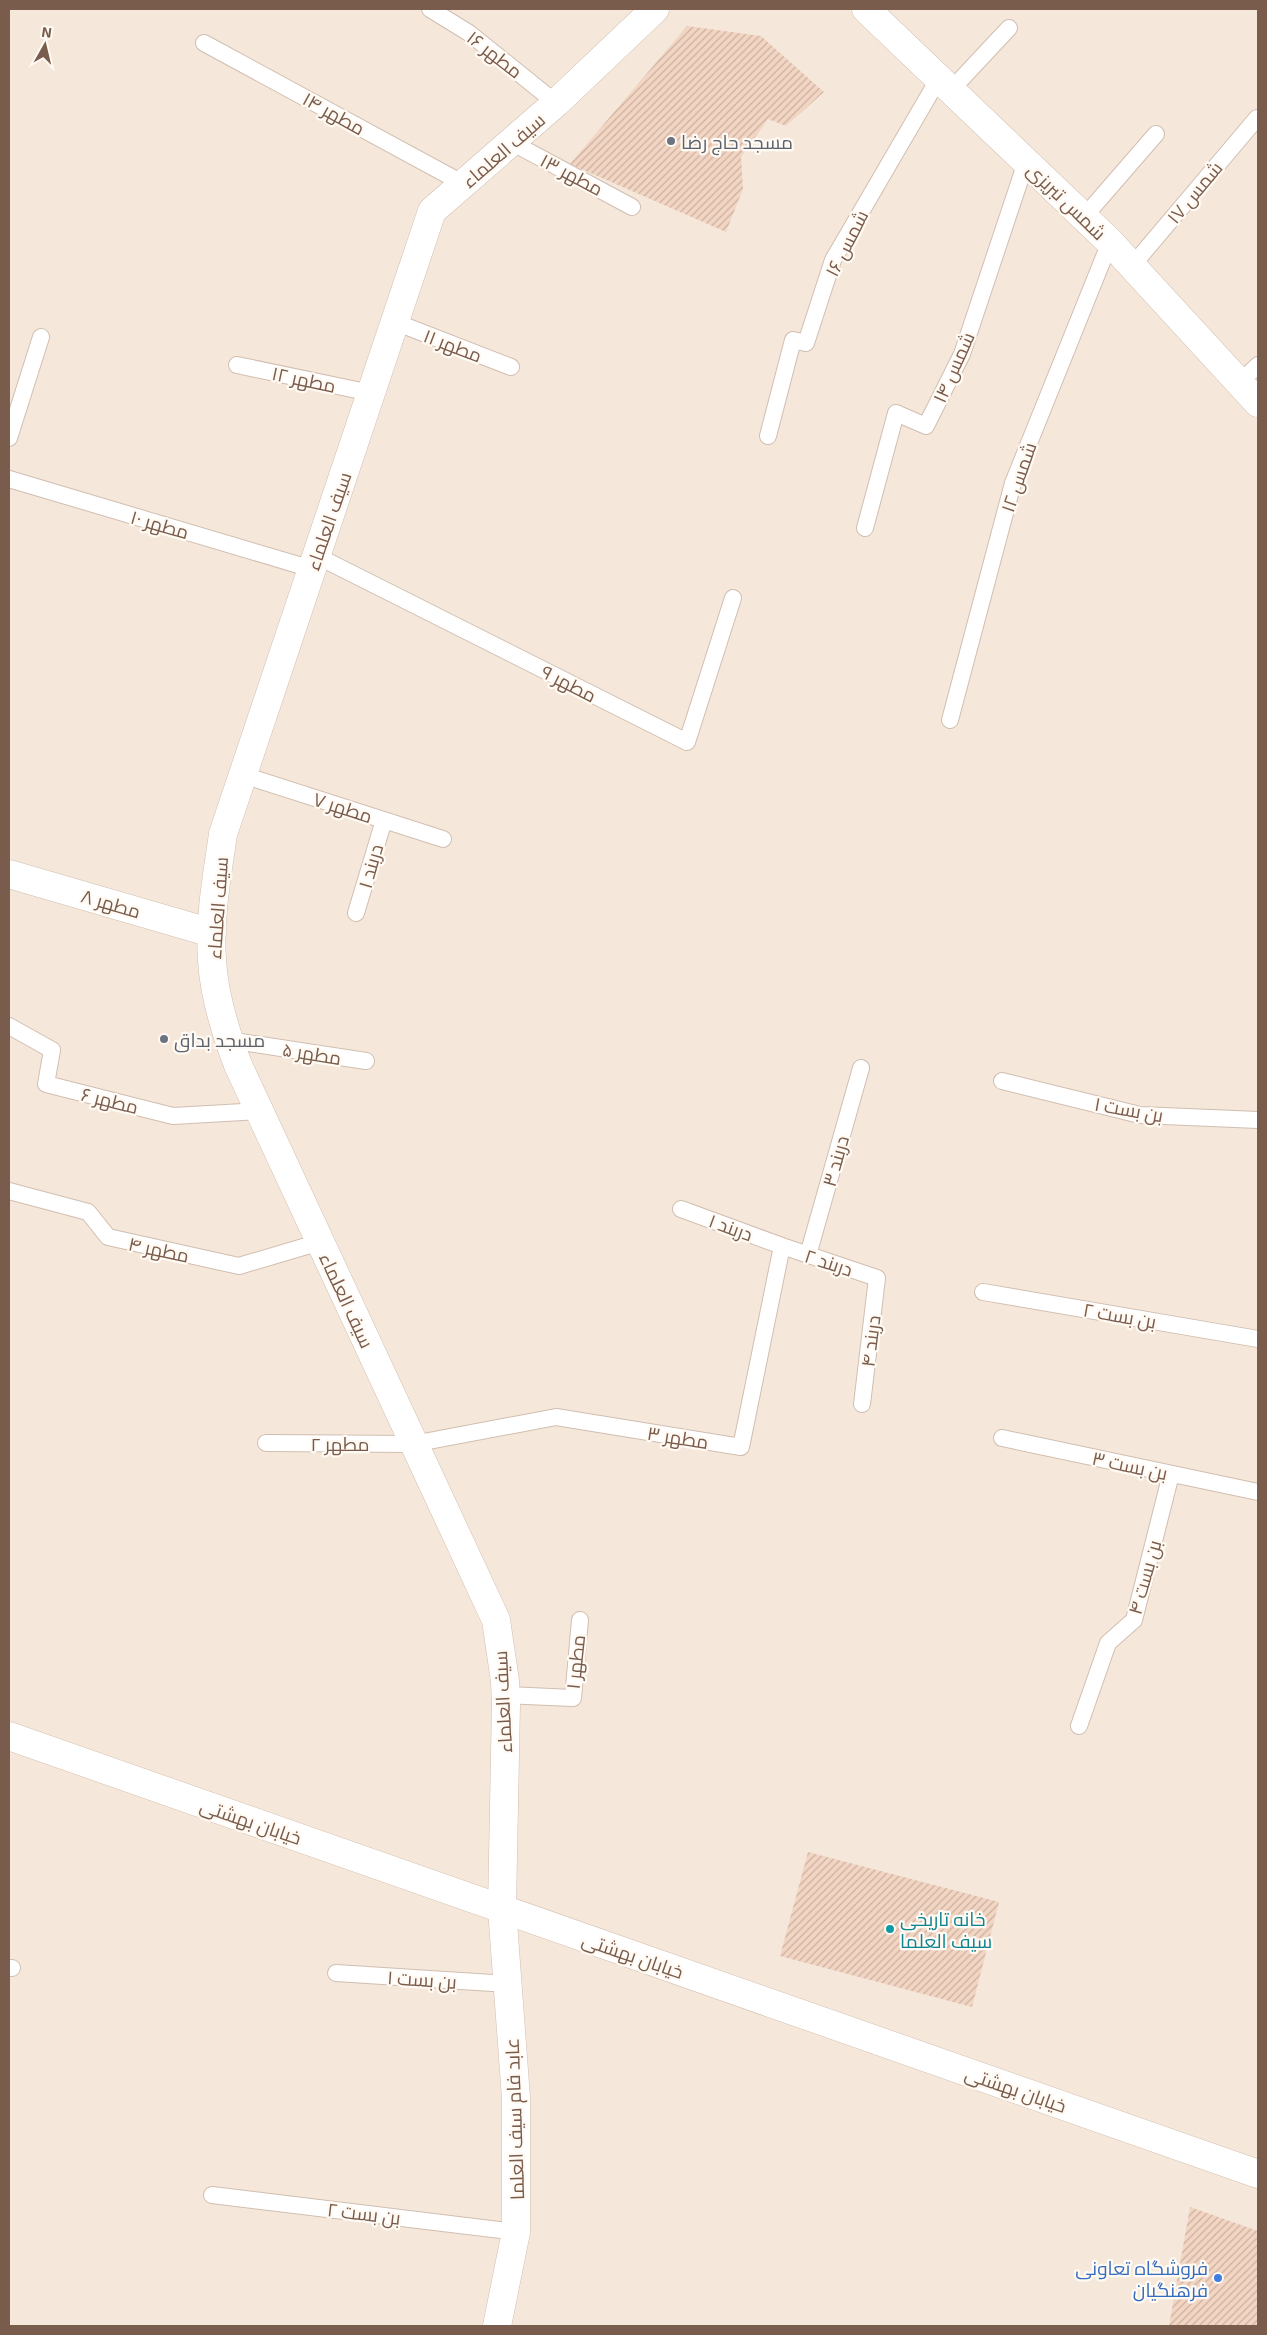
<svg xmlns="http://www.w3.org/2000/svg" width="1267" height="2335" viewBox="0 0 1267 2335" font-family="'Exo 2',Cairo,sans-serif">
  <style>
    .residential { fill: #f5e8da }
    .building { fill: url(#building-hatch) }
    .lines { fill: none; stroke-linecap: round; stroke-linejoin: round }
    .service-casing { stroke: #d1beb0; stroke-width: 18 }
    .minor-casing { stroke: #d1beb0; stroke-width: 29 }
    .secondary-casing { stroke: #d6c0b0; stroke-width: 29 }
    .service { stroke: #fff; stroke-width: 16 }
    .minor { stroke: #fff; stroke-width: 28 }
    .secondary { stroke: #fff; stroke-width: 28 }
    .worship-dot { fill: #6b7280; stroke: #fffaf3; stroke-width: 2 }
    .culture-dot { fill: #0f9aa8; stroke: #fffaf3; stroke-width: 2 }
    .shop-dot { fill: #3f7fe0; stroke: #fffaf3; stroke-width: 2 }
    .labels { text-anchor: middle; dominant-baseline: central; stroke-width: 4.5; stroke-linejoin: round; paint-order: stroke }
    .street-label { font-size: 19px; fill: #7a5c4d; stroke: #fffaf3 }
    .worship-label { font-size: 19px; fill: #5b616d; stroke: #fffaf3; text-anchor: start }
    .culture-label { font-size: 19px; fill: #0d838f; stroke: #fffaf3; text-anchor: start }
    .shop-label { font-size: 19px; fill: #366cbe; stroke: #fffaf3; text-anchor: end }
  </style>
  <defs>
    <pattern id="building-hatch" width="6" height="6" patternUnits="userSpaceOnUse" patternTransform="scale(1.25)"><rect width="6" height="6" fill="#f3d5c3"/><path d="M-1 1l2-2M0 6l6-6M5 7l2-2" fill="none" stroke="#cab0a1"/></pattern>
  </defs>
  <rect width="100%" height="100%" fill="#fdf6ec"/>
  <path class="residential" d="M9,9h1249v2317h-1249z"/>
  <path class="building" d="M687,26l74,10 63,56 -38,34 -18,-7 -27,38 2,32 -17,43 -156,-68z
    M808,1852l191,50 -27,105 -192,-51z
    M1190,2207l68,24v95h-89z"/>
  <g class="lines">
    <defs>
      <path id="service" d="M430,9l39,24 87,70
        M204,43l260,141
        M951,90l58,-62
        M511,142l121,65
        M1084,217l72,-83
        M1132,266l125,-148
        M395,322l116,45
        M237,365l134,28
        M1239,383l19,-18
        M768,436l25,-96 13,3 27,-83 106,-182
        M9,438l32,-101
        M9,479l303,90
        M865,528l31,-115 30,13 36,-72 64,-192
        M317,556l370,186 46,-144
        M950,720l63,-237 97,-241
        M243,775l200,64
        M356,913l28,-93
        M9,1026l43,24 -6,34 127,32 86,-5
        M228,1040l138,21
        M1002,1081l138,34 118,5
        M9,1191l79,21 20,25 131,29 81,-24
        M681,1209l101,37 95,32 -15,126
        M808,1255l53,-187
        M983,1292l275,47
        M1002,1438l256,54
        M266,1443l147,1 143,-27 185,30 41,-201
        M505,1695l68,3 7,-78
        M1079,1726l29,-83 26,-23 37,-146
        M9,1968h3
        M336,1973l172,11
        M212,2195l304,37"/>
      <path id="minor" d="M866,9l244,233 148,161
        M9,874l203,59
        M497,2326l19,-94v-134l-14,-189 4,-205 -1,-23 -9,-61 -258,-555c-13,-34 -24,-69 -26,-105 -3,-41 5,-84 11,-126l209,-623 124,-108 99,-94"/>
      <path id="secondary" d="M9,1736l1249,438"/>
    </defs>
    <use href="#service" class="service-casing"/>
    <use href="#minor" class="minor-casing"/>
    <use href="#secondary" class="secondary-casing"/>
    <use href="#service" class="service"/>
    <use href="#minor" class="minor"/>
    <use href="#secondary" class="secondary"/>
  </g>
  <g class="worship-dot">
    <circle cx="671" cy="141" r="5"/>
    <circle cx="164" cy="1039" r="5"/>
  </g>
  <circle class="culture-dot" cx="890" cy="1929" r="5"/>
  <circle class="shop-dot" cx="1218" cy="2278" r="5"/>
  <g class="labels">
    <g class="street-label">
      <text transform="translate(495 54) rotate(38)">مطهر ۱۶</text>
      <text transform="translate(334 113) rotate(29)">مطهر ۱۴</text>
      <text transform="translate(503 150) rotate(-41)">سیف العلماء</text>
      <text transform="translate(572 174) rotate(28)">مطهر ۱۳</text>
      <text transform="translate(1194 192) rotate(-50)">شمس ۱۷</text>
      <text transform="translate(1067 201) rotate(44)">شمس تبریزی</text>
      <text transform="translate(846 243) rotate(-63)">شمس ۱۶</text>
      <text transform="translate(453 345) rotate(21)">مطهر ۱۱</text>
      <text transform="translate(953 367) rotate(-66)">شمس ۱۴</text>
      <text transform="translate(304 379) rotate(12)">مطهر ۱۲</text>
      <text transform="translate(1018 477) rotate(-71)">شمس ۱۲</text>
      <text transform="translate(328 521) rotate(-71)">سیف العلماء</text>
      <text transform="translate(160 524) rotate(16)">مطهر ۱۰</text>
      <text transform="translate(569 683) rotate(27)">مطهر ۹</text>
      <text transform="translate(343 807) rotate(18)">مطهر ۷</text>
      <text transform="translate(370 866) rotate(-74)">دربند ۱</text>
      <text transform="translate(111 903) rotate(16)">مطهر ۸</text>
      <text transform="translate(217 908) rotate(-86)">سیف العلماء</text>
      <text transform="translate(312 1053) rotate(9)">مطهر ۵</text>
      <text transform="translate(110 1100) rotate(14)">مطهر ۶</text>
      <text transform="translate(1129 1109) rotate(10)">بن بست ۱</text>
      <text transform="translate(835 1161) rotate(-74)">دربند ۳</text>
      <text transform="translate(731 1227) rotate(20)">دربند ۱</text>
      <text transform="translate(159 1249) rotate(12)">مطهر ۴</text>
      <text transform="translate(829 1262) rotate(18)">دربند ۲</text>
      <text transform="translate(347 1300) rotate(65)">سیف العلماء</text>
      <text transform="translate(1120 1315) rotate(10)">بن بست ۲</text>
      <text transform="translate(870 1341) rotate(-83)">دربند ۴</text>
      <text transform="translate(678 1437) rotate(9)">مطهر ۳</text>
      <text x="340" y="1443">مطهر ۲</text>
      <text transform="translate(1130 1465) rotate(12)">بن بست ۳</text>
      <text transform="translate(1144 1577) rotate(-74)">بن بست ۴</text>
      <text transform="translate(575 1662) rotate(-84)">مطهر ۱</text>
      <text transform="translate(502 1702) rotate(-93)">سیف العلماء</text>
      <text transform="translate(251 1821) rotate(19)">خیابان بهشتی</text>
      <text transform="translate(633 1955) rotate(19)">خیابان بهشتی</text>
      <text transform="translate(422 1979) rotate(4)">بن بست ۱</text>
      <text transform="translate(1016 2089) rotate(19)">خیابان بهشتی</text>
      <text transform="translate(514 2119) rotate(-92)">عابد فام سیف العلما</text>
      <text transform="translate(364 2213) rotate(7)">بن بست ۲</text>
    </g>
    <g class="worship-label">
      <text x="681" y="141">مسجد حاج رضا</text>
      <text x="174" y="1039">مسجد بداق</text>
    </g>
    <g class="culture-label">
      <text x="900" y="1918">خانه تاریخی<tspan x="900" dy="22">سیف العلما</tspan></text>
    </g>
    <g class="shop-label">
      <text x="1208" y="2267">فروشگاه تعاونی<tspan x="1208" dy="22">فرهنگیان</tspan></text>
    </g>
  </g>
  <rect width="1267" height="2335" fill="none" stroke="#7a5c4d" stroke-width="20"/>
  <g transform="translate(45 45) rotate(8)" stroke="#fffaf3" stroke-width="4" paint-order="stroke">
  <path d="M0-4L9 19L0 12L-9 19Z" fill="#7a5c4d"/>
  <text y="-8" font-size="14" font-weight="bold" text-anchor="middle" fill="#7a5c4d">N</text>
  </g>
</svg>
